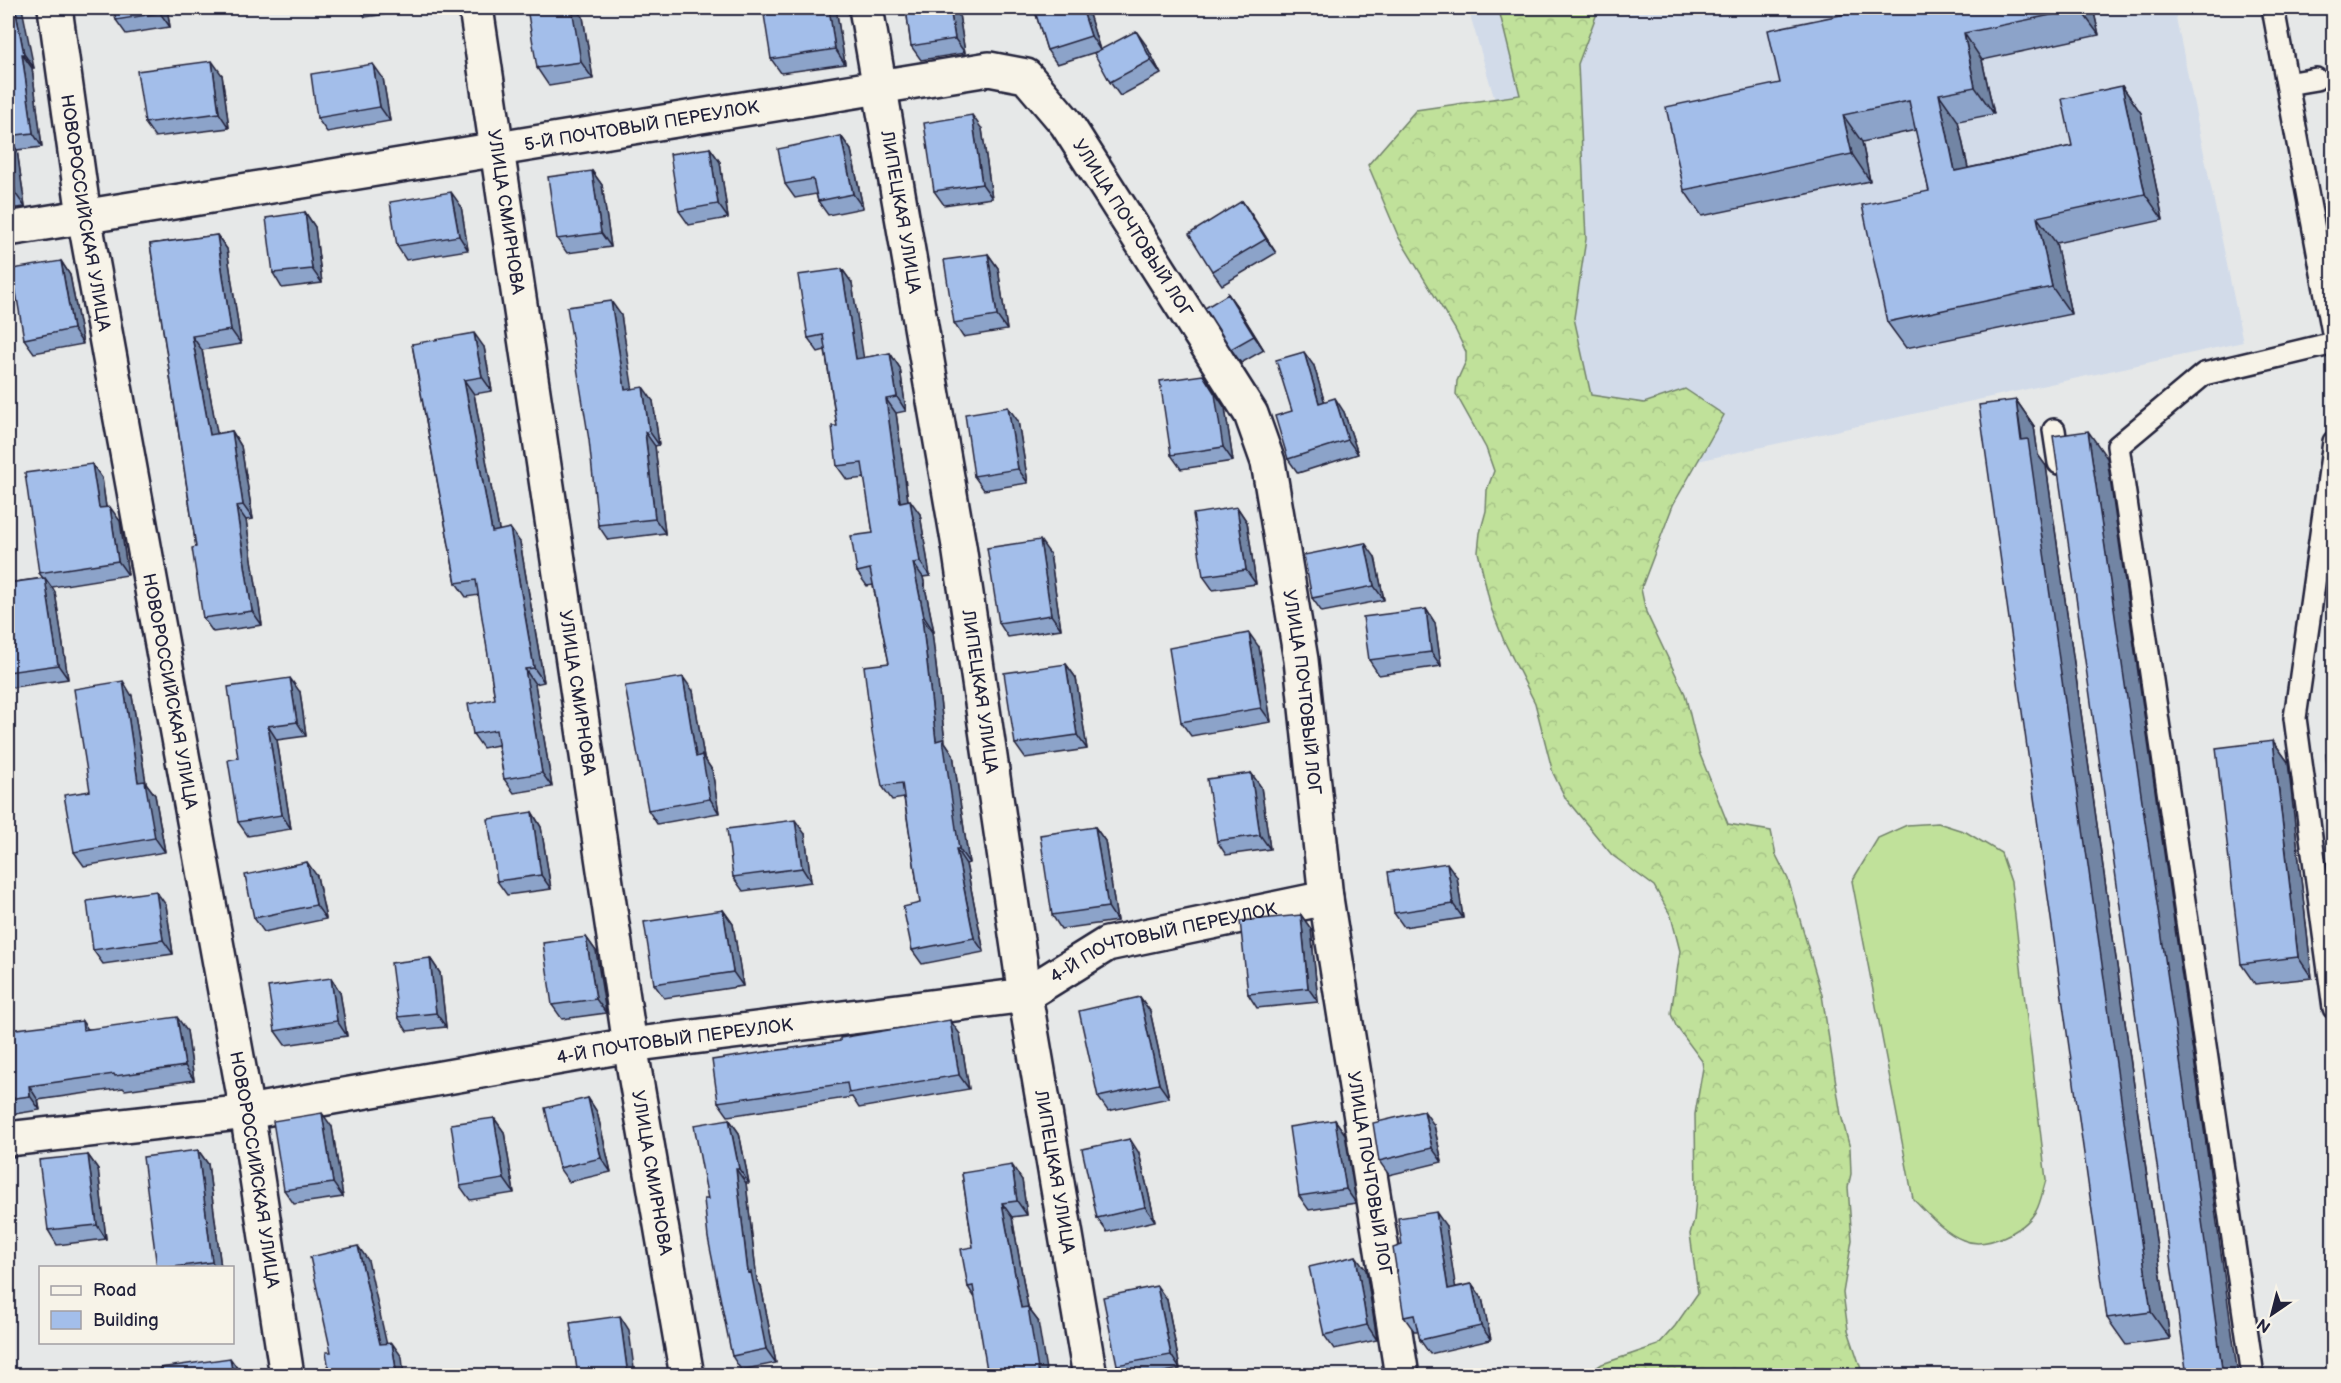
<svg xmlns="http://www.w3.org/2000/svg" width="2341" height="1383" viewBox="0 0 2341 1383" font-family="'Balsamiq Sans',sans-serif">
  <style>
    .built { fill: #d2dbe9 }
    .forest { fill: url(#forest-crowns); stroke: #71826a; stroke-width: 1.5 }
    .pitch { fill: #c0e19a; stroke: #71826a; stroke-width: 1.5 }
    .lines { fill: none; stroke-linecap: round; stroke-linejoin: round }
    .lane-casing { stroke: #22223b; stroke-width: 26 }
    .street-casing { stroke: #22223b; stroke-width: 38 }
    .lane { stroke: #f7f3e8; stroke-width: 21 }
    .street { stroke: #f7f3e8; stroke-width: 33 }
    .wall { fill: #8ca3c9; stroke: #22223b; stroke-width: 1.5 }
    .shaded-wall { fill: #7285a4; stroke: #22223b; stroke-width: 1.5 }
    .building { fill: #a3beea; stroke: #22223b; stroke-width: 1.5 }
    .labels { text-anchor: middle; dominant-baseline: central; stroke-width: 4.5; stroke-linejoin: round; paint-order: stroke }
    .street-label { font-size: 18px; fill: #22223b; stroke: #f7f3e8 }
  </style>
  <defs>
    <pattern id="forest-crowns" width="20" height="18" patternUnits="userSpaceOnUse" patternTransform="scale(1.5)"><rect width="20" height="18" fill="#c0e19a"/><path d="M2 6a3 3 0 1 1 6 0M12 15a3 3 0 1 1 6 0" fill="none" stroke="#a5c186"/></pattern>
  </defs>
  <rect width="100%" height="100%" fill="#e6e8e8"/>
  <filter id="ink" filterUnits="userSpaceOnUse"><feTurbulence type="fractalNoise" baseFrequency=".0167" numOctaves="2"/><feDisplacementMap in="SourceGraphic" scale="12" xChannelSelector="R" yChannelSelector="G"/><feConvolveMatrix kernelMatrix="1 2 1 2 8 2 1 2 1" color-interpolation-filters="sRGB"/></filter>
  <g filter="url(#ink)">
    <path class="built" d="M1468,8h706l69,334 -637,139z"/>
    <path class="forest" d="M1501,8h98l-21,56 8,175 -12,79 17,77 53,8 41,-14 39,26 -51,90 -32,84 5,23 39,82 14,58 29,72 43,7 5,24 12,24 34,116 19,120 9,33 1,26 -3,13 4,53 -9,53 5,37 15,45h-278l17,-11 56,-19 17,-19 23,-33 -8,-59 4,-14 2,-21 -1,-85 8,-46 -1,-7 -26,-35 -5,-12 9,-63 -9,-35 -17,-30 -42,-31 -46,-56 -13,-26 -18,-70 -31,-62 -13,-33 -13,-56 2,-19 6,-22 1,-21 7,-19 -8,-23 -30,-54 1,-13 9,-20v-9l-11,-23 -56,-91 -31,-73 48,-55 104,-15 -21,-85z"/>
    <path class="pitch" d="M1938,823l28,9 35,21 10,29 35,298c-3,9 -5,22 -10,31 -12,20 -50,39 -73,29 -20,-8 -35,-26 -50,-41l-61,-318 26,-43 29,-13z"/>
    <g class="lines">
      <defs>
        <path id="lane" d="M2273,8l61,330
          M2287,84l29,-5
          M2054,430l5,33
          M2334,442l-39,276 39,290
          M2253,1376l-135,-930 86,-72 130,-31"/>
        <g id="street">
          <path id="s1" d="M55,8l29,208 163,896 40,264"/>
          <path id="s2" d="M476,8l154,1037 57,331"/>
          <path id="s3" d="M866,8l93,538 66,449 65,381"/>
          <path id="s4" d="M8,229l981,-160 37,7 40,47 185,291 17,48 33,198 25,238 76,478"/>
          <path id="s5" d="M8,1139l239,-27 383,-67 395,-50 82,-51 219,-46"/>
        </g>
      </defs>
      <use href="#lane" class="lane-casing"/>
      <use href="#street" class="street-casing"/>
      <use href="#lane" class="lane"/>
      <use href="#street" class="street"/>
    </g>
    <path class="wall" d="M8,8l26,60h-2l10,79 -25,3 8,57 -17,2z
      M114,8h53l3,19 -44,7 -10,-14z
      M359,8h75l-69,9z
      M836,8l9,56 -64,9 -10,-14z
      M906,8h52l7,45 -44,7 -10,-14z
      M1034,8h53l13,42 46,-5 15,29 -41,22 -10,-14 -14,-30 -39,12 -10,-14z
      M1874,8h219l6,27 -117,25 12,54 -36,7 10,47 104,-22 50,-60 19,27 22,107 -107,23 15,71 -165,34 -19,-26 42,-131 -13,-61 -54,12 8,39 -168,35 -18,-26 96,-107z
      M583,17l10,62 -44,7 -12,-18z
      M222,75l7,53 -74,9 -10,-14z
      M383,78l7,43 -63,11 -10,-14z
      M982,129l10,69 -48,7 -10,-14z
      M841,136l10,14 12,58 -35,7 -10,-14 -2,-7 -21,4 -10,-14z
      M710,148l10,14 8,56 -39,7 -10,-14z
      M592,171l10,14 9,62 -44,6 -10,-14z
      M1242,201l34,52 -54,32 -10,-14z
      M461,206l7,44 -62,10 -9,-14z
      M305,212l10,15 7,56 -40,5 -9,-15z
      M217,235l10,14 14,95 -39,6 15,84 15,-3 9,15 12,73 -7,1 16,105 -49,7 -10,-14 -7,-71 -46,-303z
      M988,254l10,14 9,62 -44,7 -9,-14z
      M61,261l9,14 13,69 -49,9 -10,-14z
      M842,269l10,14 11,75 27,-5 10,15 6,43 -10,2 12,87 12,14 10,62 -7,1 11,55h-2l13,110 8,12 16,109 -3,1 18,88 -62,12 -10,-14 8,-47 -16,-105 -12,2 -10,-14 7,-123 -16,-78 -6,1 -10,-14 16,-39 -8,-55 -18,2 -10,-14v-40l-12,-76 -7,2 -10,-14z
      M1228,294l10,14 26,42 -23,13 -10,-14z
      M621,315l11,74 21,12 6,44 -4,1 10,87 -57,7 -10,-15z
      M412,344l72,3 8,44 -18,3 25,136 21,12 24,140 -9,2 17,103 -38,6 -10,-14 -6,-34 -15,3 -10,-14 22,-35 -16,-104 -13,2 -10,-14z
      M1314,366l10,35 20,11 14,42 -60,19 -10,-14 4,-48z
      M1213,389l12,19 8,53 -52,8 -10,-14z
      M2016,400l18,26 4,29 8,11 124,873 -44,6 -19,-27z
      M1018,421l10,62 -44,7 -10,-14z
      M92,464l10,14 4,29 14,14 8,54 -76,12 3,5 13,87 -60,9v-105l35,-5 -4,-5z
      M1237,507l10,15 9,62 -43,6 -10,-14z
      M1050,554l11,75 -53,8 -9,-14z
      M1375,557l9,43 -62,12 -10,-14z
      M1426,609l9,14 6,43 -62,9 -10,-15z
      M1259,647l12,75 -80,14 -10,-14z
      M1066,664l10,14 11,71 -62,9 -10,-14z
      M693,691l11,67 8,12 7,43 -62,11 -9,-14z
      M300,692l6,44 -29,4 14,89 -43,7 -10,-14v-64z
      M132,696l14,87 9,12 10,57 -81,14 -10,-14 16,-61z
      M2273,741l15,21 24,216 -57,6 -14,-20z
      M1251,773l10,14 9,62 -44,6 -9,-14z
      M532,812l9,15 10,62 -44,6 -10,-14z
      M1095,827l10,14 12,80 -56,8 -9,-14z
      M805,834l6,48 -68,9 -10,-14z
      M317,876l9,43 -62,13 -10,-14z
      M1457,877l6,41 -59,9 -10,-14z
      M166,905l7,49 -70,10 -10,-14z
      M723,910l10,14 10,62 -79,12 -10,-14z
      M1301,915l10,14 7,73 -61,6 -9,-14z
      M586,937l10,14 10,62 -44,6 -10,-14z
      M430,958l10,15 6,54 -39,4 -9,-14z
      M331,978l9,14 7,44 -62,9 -10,-14z
      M1140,997l10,14 19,87 -61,13 -10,-14z
      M88,1029l99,2 7,49 -69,10 -2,-2 -85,12 2,10 -32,5v-85z
      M960,1034l9,55 -110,19 -7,-11 -124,19 -10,-14z
      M588,1098l9,14 14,60 -42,10 -10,-14z
      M494,1118l10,14 10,61 -44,7 -10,-14z
      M729,1119l10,14 10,50h-3l11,98 4,5 15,77 -35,7 -9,-14 -24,-157z
      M1335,1120l10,14 11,69 -47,7 -10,-14z
      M1434,1125l8,37 -53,13 -10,-14z
      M332,1127l11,70 -49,7 -10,-14z
      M198,1150l10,14 13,104h-64z
      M1139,1153l16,68 -48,11 -10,-14z
      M88,1155l10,14 8,70 -49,6 -9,-15z
      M962,1173l60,7 5,35 -15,2 16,91 10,13 -63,-23 -7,-11 5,-40z
      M1446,1226l9,61 17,-3 10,14 9,42 -61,14 -10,-14 -2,-9h-4l-10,-14 -2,-72z
      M1366,1270l11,70 -43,9 -10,-14z
      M1167,1300l13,69 -34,7h-22l-7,-11z"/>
    <path class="shaded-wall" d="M15,8h7l12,60 -10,-14z
      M159,8h8l3,19 -10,-14z
      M570,8h6l7,9 10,62 -12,-17z
      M829,8h7l9,56 -10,-15z
      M950,8h8l7,45 -10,-14z
      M1082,8h5l13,42 -9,-14z
      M2080,8h13l6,27 -19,-26z
      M1136,31l10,14 15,29 -10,-14z
      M1964,33l18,27 12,54 -19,-27z
      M22,54l10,14 10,79 -9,-14z
      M212,61l10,14 7,53 -10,-15z
      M373,64l10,14 7,43 -10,-14z
      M2122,86l19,27 22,107 -18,-26z
      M1939,94l19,27 16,76 -19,-26z
      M972,115l10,14 10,69 -10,-14z
      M1843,115l19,27 8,39 -18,-27z
      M8,136l9,14 8,57 -10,-14z
      M841,136l10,14 12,58 -10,-14z
      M710,148l10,14 8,56 -10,-14z
      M592,171l10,14 9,62 -10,-14z
      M451,192l10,14 7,44 -9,-14z
      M1242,201l10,14 24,38 -10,-14z
      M305,212l10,15 7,56 -10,-14z
      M2037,217l19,26 15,71 -19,-27z
      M217,235l10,14 14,95 -10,-14z
      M988,254l10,14 9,62 -10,-14z
      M61,261l9,14 13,69 -10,-15z
      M842,269l10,14 14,90 -10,-14z
      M1228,294l10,14 26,42 -10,-14z
      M611,301l10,14 14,89 -10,-14z
      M474,333l10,14 8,44 -10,-14z
      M192,336l10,14 18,99 -10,-14z
      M1304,352l10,14 15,51 -10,-14z
      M890,353l10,15 6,43 -9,-14z
      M1203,375l22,33 8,53 -10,-14z
      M464,380l10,14 28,152 -10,-14z
      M643,387l10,14 6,44 -10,-14z
      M1335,398l9,14 14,42 -10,-14z
      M886,399l10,14 14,103 -10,-14z
      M2016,400l18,26 4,29 8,11 124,873 -19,-27z
      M1008,407l10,14 10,62 -10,-14z
      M232,431l9,15 12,73 -10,-14z
      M2088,431l19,27 97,671 34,247h-15z
      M645,432l10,14 10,87 -10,-14z
      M92,464l10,14 6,44 -9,-14z
      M910,500l10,14 10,62 -10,-14z
      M236,506l10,14 16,105 -10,-14z
      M110,507l10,14 8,54 -10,-14z
      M1237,507l10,15 9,62 -10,-14z
      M510,528l10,14 24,140 -10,-14z
      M1040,540l10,14 11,75 -10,-14z
      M1365,543l10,14 9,43 -10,-14z
      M913,563l10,14 11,55 -10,-15z
      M45,578l10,14 13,87 -10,-14z
      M1426,609l9,14 6,43 -10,-14z
      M922,618l10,14 13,110 8,12 16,109 -10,-14 -23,-108z
      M1249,633l10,14 12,75 -10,-14z
      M1066,664l10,14 11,71 -10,-14z
      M525,669l10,15 17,103 -10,-14z
      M683,677l10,14 11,67 8,12 7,43 -9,-14 -14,-42z
      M290,678l10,14 6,44 -9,-14z
      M123,681l9,15 14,87 9,12 10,57 -10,-14 -17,-56z
      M268,726l9,14 14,89 -9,-14z
      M2273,741l15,21 24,216 -14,-21z
      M1251,773l10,14 9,62 -10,-14z
      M532,812l9,15 10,62 -10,-14z
      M795,820l10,14 6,48 -9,-14z
      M1095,827l10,14 12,80 -9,-14z
      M956,849l10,15 18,88 -10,-14z
      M307,862l10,14 9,43 -10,-14z
      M1447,863l10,14 6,41 -10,-14z
      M156,891l10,14 7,49 -10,-14z
      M723,910l10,14 10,62 -10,-14z
      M1301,915l10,14 7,73 -10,-14z
      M586,937l10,14 10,62 -10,-14z
      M430,958l10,15 6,54 -10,-14z
      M331,978l9,14 7,44 -10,-15z
      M1140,997l10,14 19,87 -10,-14z
      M177,1017l10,14 7,49 -9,-14z
      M950,1020l10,14 9,55 -10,-14z
      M82,1021l10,14 -9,-5z
      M29,1086l9,14 2,10 -10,-14z
      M588,1098l9,14 14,60 -10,-14z
      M1424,1111l10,14 8,37 -10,-14z
      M322,1113l10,14 11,70 -10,-14z
      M494,1118l10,14 10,61 -10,-14z
      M729,1119l10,14 10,50 -10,-14z
      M1335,1120l10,14 11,69 -10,-14z
      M1130,1139l9,14 16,68 -10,-14z
      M198,1150l10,14 13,104h-5l-4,-6z
      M88,1155l10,14 8,70 -9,-14z
      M1012,1165l10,15 5,35 -10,-14z
      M736,1169l10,14 11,98 4,5 15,77 -10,-14 -18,-76z
      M1002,1203l10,14 16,91 10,13 9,55h-8l-18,-68z
      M1436,1212l10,14 12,77 -10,-14z
      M358,1246l10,14 22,99 -10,-15z
      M1356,1256l10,14 11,70 -10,-15z
      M1472,1284l10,14 9,42 -10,-14z
      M1157,1286l10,14 13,69 -9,-14z
      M620,1316l9,14 6,46h-7z
      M392,1343l10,14 2,19h-7z
      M230,1358l10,14v4h-7z"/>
    <path class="building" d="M8,8h7l9,46h-2l11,79 -25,3z
      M114,8h45l1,5 -44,7z
      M527,8h45l9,54 -44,6z
      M763,8h66l6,41 -64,10z
      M906,8h44l5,31 -44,7z
      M1034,8h48l9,28 -44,14z
      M1874,8h206v1l-116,24 11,54 -36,7 16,77 117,-25 -10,-47 60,-13 23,108 -108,23 15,70 -165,35 -25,-117 67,-14 -20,-90 -66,14 9,39 -168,36 -18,-83 114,-24 -12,-53z
      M1136,31l15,29 -41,22 -16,-29z
      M212,61l7,52 -74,10 -8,-52z
      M373,64l7,43 -63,11 -6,-44z
      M972,115l10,69 -48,7 -10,-68z
      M841,136l12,58 -35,7 -5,-22 -28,5 -7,-35z
      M8,137l7,56 -7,1z
      M710,148l8,56 -39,7 -9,-57z
      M592,171l9,62 -44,6 -9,-62z
      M451,192l8,44 -62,10 -7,-44z
      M1242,201l24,38 -54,32 -23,-37z
      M305,212l7,57 -39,4 -7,-55z
      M217,235l14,95 -39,6 18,99 22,-4 11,74 -7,1 16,105 -49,7 -11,-70 4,-1 -46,-303z
      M988,254l9,62 -43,7 -10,-63z
      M61,261l12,68 -49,10 -12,-70z
      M842,269l14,90 34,-6 7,44 -11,2 14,103 10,-2 10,62 -7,1 11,54 -2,1 14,123 7,-2 16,110h-3l18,89 -62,12 -9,-43 17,-4 -18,-120 -20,3 -10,-54 -8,-66 25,-3 -19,-94 -13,3 -6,-36 22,-3 -11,-70 -25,3 -5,-40h5l-14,-91 -15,3 -10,-63z
      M1228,294l26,42 -23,13 -26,-41z
      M611,301l14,89 18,-3 6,44 -4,1 10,87 -57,6 -9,-85 -22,-133z
      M474,333l8,44 -18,3 28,152 18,-4 24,140 -9,1 17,104 -38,6 -8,-49 -23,4 -5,-30 27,-5 -19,-119 -20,3 -44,-239z
      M1304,352l15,51 16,-5 13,42 -60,19 -13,-43 17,-5 -16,-51z
      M1203,375l12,19 8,53 -52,8 -11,-74z
      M2016,400l5,40 7,-1 123,873 -44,6 -128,-913z
      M1008,407l10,62 -44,7 -9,-62z
      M2088,431l98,671 37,274h-36l-134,-940z
      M92,464l7,44 11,-1 8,54 -79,12 -14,-100z
      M1237,507l9,63 -43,6 -10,-62z
      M1040,540l11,75 -52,8 -12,-75z
      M1365,543l9,43 -62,12 -8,-43z
      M45,578l13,87 -50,7v-89z
      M1426,609l5,43 -62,8 -6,-43z
      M1249,633l12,75 -80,14 -12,-74z
      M1066,664l11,71 -62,9 -11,-71z
      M683,677l13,80 6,-2 8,44 -62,11 -23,-124z
      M290,678l7,44 -29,4 14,89 -44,7 -10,-62 10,-2 -10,-71z
      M123,681l15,101 7,-1 10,57 -81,14 -10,-57 26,-4 -16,-102z
      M2273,741l25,216 -57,7 -25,-216z
      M2326,754h8v99z
      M1251,773l9,62 -43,6 -10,-62z
      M532,812l9,63 -44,6 -9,-62z
      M795,820l7,48 -69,9 -6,-48z
      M1095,827l13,80 -56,8 -12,-80z
      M307,862l9,43 -62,13 -9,-43z
      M1447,863l6,41 -59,9 -6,-41z
      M156,891l7,49 -70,10 -6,-49z
      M723,910l10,62 -79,12 -10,-62z
      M1301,915l7,73 -60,6 -8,-73z
      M586,937l10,62 -44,6 -9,-62z
      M430,958l6,55 -38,4 -7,-54z
      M331,978l6,43 -62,10 -7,-44z
      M1140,997l19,87 -61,13 -19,-86z
      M177,1017l8,49 -70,10 -1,-2 -85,12 1,10 -22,3v-69l74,-9 1,9z
      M950,1020l9,55 -110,18 -2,-10 -129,19 -6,-42 128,-19v-3z
      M588,1098l13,60 -42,10 -14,-60z
      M1424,1111l8,37 -53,13 -6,-38z
      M322,1113l11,70 -49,7 -11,-69z
      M494,1118l10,61 -44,7 -9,-62z
      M729,1119l10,50h-3l12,104 3,-1 15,77 -34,7 -24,-118 -4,-39h4l-14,-74z
      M1335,1120l11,69 -47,7 -10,-69z
      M1130,1139l15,68 -48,11 -15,-69z
      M198,1150l14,112 -46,6h-9l-14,-111z
      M88,1155l9,70 -49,5 -9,-70z
      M1012,1165l5,36 -15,2 19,105 7,-1 11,69h-51l-15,-90 -5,1 -7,-38 12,-2 -11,-74z
      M1436,1212l12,77 24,-5 9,42 -61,14 -6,-25 -10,2 -11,-69 9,-3 -4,-27z
      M358,1246l22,98 12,-1 5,33h-67l-4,-24h5l-21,-95z
      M1356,1256l11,69 -43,10 -15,-68z
      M1157,1286l14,69 -54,10 -14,-68z
      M620,1316l8,60h-50l-8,-53z
      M230,1358l3,18h-72l-1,-8z"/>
  </g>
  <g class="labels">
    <g class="street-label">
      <text stroke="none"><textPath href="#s4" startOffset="642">5-Й ПОЧТОВЫЙ ПЕРЕУЛОК</textPath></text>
      <text stroke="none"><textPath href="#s2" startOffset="206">УЛИЦА СМИРНОВА</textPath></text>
      <text stroke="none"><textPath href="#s3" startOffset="207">ЛИПЕЦКАЯ УЛИЦА</textPath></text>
      <text stroke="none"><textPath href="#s1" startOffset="207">НОВОРОССИЙСКАЯ УЛИЦА</textPath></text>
      <text stroke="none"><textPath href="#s4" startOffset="1218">УЛИЦА ПОЧТОВЫЙ ЛОГ</textPath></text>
      <text stroke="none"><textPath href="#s3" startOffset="693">ЛИПЕЦКАЯ УЛИЦА</textPath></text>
      <text stroke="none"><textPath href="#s1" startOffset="693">НОВОРОССИЙСКАЯ УЛИЦА</textPath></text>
      <text stroke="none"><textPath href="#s2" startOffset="692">УЛИЦА СМИРНОВА</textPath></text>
      <text stroke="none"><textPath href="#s4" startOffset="1722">УЛИЦА ПОЧТОВЫЙ ЛОГ</textPath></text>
      <text stroke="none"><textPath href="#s5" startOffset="1178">4-Й ПОЧТОВЫЙ ПЕРЕУЛОК</textPath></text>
      <text stroke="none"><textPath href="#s5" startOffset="674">4-Й ПОЧТОВЫЙ ПЕРЕУЛОК</textPath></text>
      <text stroke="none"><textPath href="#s1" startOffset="1179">НОВОРОССИЙСКАЯ УЛИЦА</textPath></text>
      <text stroke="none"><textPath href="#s3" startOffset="1179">ЛИПЕЦКАЯ УЛИЦА</textPath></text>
      <text stroke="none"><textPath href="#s2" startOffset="1178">УЛИЦА СМИРНОВА</textPath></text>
      <text stroke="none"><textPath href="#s4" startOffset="2208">УЛИЦА ПОЧТОВЫЙ ЛОГ</textPath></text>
    </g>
  </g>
  <rect width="2341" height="1383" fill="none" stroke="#f7f3e8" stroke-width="30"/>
  <rect x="15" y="15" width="2311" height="1353" fill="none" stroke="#22223b" stroke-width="2" filter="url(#ink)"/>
  <rect x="39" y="1266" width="195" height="78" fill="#f7f3e8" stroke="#a29fa3" stroke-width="1.5"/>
  <rect x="51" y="1286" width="30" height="9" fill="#f7f3e8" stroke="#a29fa3" stroke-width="1.5"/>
  <text x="93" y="1296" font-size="18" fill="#22223b">Road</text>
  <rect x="51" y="1311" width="30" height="18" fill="#a3beea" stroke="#a29fa3" stroke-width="1.5"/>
  <text x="93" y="1326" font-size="18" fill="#22223b">Building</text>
  <g transform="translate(2272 1314) rotate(215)" stroke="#f7f3e8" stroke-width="4.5" paint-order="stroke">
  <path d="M0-4.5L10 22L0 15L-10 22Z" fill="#22223b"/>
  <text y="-9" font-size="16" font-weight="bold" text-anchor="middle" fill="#22223b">N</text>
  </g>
</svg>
